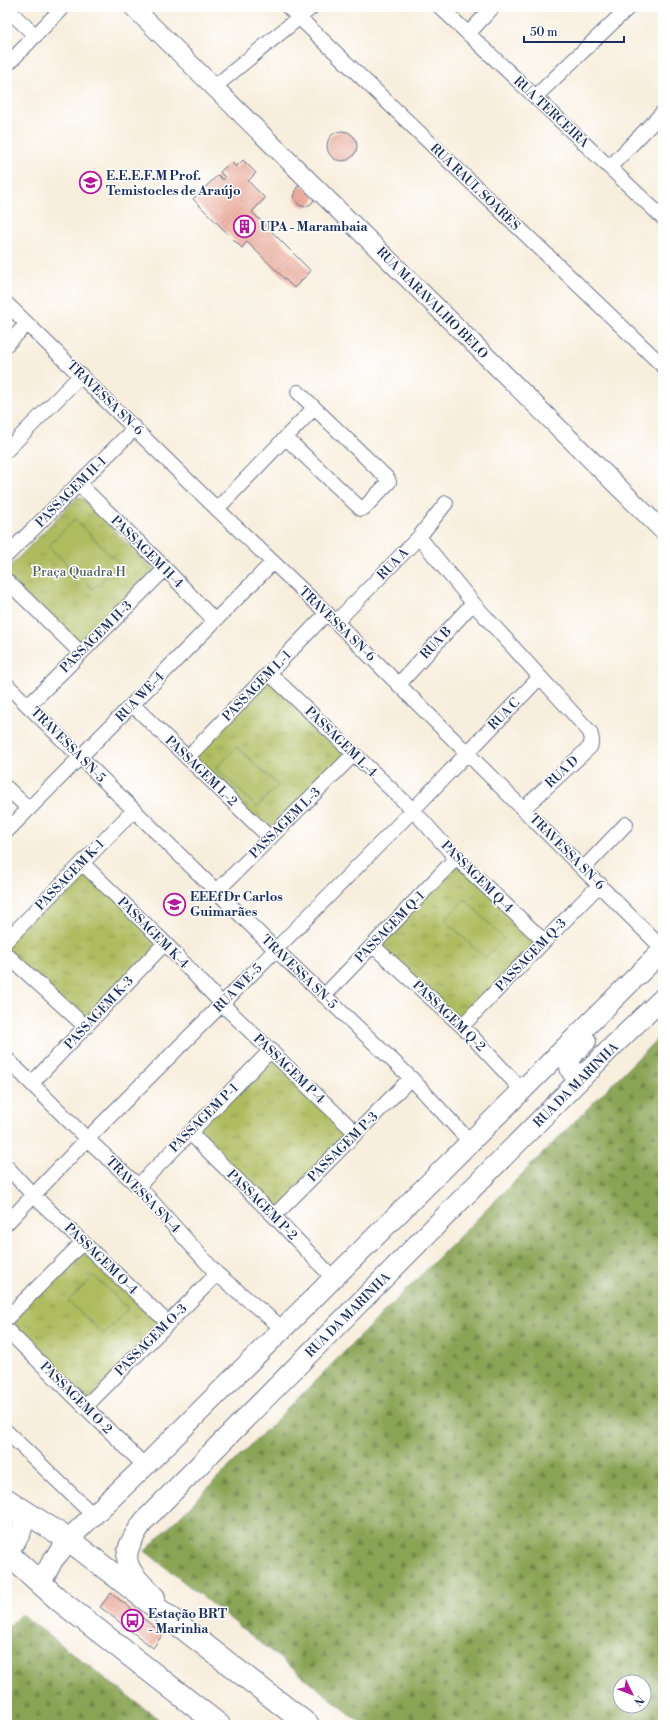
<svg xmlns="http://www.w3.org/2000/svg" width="670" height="1732" viewBox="0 0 670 1732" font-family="'Libre Bodoni',serif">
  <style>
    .forest { fill: url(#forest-firs); stroke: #526a5a; fill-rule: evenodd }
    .park { fill: url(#park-tufts); stroke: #64765e }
    .pitch { fill: #aebc5e; stroke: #64765e }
    .building { fill: url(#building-hatch) }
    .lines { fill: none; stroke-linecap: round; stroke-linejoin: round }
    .minor-casing { stroke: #68728a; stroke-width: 16 }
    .tertiary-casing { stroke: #68728a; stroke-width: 20 }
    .secondary-casing { stroke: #68728a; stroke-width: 22 }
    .primary-casing { stroke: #68728a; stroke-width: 24 }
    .minor { stroke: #fff; stroke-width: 14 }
    .tertiary { stroke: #fff; stroke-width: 18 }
    .secondary { stroke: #fff; stroke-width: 20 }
    .primary { stroke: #fff; stroke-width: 22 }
    .labels { text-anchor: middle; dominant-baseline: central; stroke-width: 3; stroke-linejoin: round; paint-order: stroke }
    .street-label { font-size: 13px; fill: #1b2f5e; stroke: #fff }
    .poi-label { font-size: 13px; font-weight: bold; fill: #1b2f5e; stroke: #fff; text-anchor: start }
    .park-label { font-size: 13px; fill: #4e605e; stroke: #fff }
  </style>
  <defs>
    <pattern id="forest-firs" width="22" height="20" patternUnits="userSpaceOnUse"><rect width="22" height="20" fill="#8aa455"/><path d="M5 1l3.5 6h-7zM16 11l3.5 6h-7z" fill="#70864a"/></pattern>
    <pattern id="park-tufts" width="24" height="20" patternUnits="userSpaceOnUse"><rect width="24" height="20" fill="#aebc5e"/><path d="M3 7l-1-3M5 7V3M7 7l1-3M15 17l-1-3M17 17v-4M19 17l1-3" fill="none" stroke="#8d9951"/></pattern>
    <pattern id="building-hatch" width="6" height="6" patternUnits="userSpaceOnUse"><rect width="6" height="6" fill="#efb0a0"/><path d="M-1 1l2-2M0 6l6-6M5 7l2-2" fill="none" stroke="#c19086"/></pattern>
  </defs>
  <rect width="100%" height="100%" fill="#fff"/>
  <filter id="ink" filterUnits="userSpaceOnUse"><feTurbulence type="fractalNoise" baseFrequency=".025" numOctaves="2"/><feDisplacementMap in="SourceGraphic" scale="8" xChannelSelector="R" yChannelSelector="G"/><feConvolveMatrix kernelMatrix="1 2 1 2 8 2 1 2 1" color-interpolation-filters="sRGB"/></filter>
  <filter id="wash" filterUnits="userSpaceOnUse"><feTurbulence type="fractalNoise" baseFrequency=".012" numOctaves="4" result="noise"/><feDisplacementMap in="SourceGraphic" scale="16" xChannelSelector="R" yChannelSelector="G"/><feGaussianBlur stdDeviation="0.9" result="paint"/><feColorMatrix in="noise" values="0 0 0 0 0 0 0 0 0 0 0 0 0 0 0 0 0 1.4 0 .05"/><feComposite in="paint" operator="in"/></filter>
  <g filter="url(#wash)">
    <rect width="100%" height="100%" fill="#f8eedd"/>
    <path class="forest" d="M663,1033v692h-299l-219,-174zM620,1682h24v24h-24z
      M21,1614l145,111h-159v-97z"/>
    <path class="park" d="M77,497l5,1 74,74 -74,71 -9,-2 -66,-64v-7z
      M269,673l85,81 -84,84 -83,-80z
      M456,858l88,83 -82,85 -89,-80z
      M82,863l83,80 -79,84 -79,-72v-15z
      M271,1050l85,83 -82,83 -84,-83z
      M83,1242l85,81 -83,84 -78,-77v-12z"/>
    <path class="pitch" d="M75,519l44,45 -26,25 -45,-43z
      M237,747l41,38 -21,22 -41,-39z
      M465,899l39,40 -19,19 -40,-38z
      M94,1276l34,33 -24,25 -36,-33z"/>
    <g id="blocks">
      <path class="building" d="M327 146a15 15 0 1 1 30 0a15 15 0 1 1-30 0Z
        M243,160l13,13 -8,8 17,17 -13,14 59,59 -17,17 -47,-46 -5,6 -49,-49 25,-24 5,5 2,-2 -5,-6 11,-10 5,5z
        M304,185l11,12 -3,6 -7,4 -6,-2 -5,-8 3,-10z
        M111,1593l52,41 -10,14 -53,-41z"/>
    </g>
  </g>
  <g filter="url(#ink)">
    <use href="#blocks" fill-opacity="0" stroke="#68728a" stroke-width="1"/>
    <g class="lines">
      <defs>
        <path id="minor" d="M288,7l375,359
          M440,7l223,211
          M7,9l28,26
          M468,34l25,-27
          M7,65l56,-58
          M213,88l99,-81
          M535,97l94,-90
          M610,167l53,-55
          M7,304l210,205 119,113 327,327
          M7,344l20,-20
          M286,438l75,71 3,-1 25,-26 -1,-3 -90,-87
          M7,450l74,-75
          M79,484l80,78 55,58
          M217,509l97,-101
          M419,537l54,66 117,129 2,8 -2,7 -67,62
          M7,555l128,-127
          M7,581l73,71
          M336,622l83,-85 27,-34
          M269,673l144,137 43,48 88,83
          M399,684l74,-81
          M7,685l269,265 135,128 60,65
          M133,705l137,133
          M28,706l137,-137
          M187,758l140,-145
          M7,788l22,21
          M7,831l266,-269
          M82,863l83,80 57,61 134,129
          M584,868l42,-44
          M216,892l138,-138
          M7,940l126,-129
          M373,946l89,80 60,64
          M7,955l79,72
          M324,996l132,-138
          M462,1026l138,-142
          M7,1059l80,80 51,47 79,88 65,54
          M32,1083l133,-140
          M190,1133l84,83 59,62
          M7,1167l27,29 134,127
          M138,1186l133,-136
          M274,1216l137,-138
          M7,1223l80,-84 135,-135 191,-194 127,-133
          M7,1318l76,-76
          M7,1330l138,136
          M85,1407l132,-133
          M7,1432l87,84"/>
        <path id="tertiary" d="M133,7l530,524"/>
        <path id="secondary" d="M586,1041c-4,5 -12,11 -15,17 -3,6 -1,18 8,17 4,-1 8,-4 12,-6
          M7,1551c12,-13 22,-26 11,-43
          M40,1584l13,-24 23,-28 69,-66 518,-516
          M155,1597c-30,-30 -39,-37 -11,-76l472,-478 47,-45"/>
        <path id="primary" d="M7,1500l62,40 239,185
          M7,1553l52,47 160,125"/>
      </defs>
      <use href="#minor" class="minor-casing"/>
      <use href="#tertiary" class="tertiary-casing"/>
      <use href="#secondary" class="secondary-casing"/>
      <use href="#primary" class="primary-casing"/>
      <use href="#minor" class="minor"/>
      <use href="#tertiary" class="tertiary"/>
      <use href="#secondary" class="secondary"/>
      <use href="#primary" class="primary"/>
    </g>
  </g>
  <defs>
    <symbol id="school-ring" viewBox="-11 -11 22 22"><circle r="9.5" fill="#fff" stroke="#b5179e" stroke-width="1.5"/><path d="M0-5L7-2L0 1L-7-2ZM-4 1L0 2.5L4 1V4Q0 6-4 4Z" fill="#b5179e"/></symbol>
    <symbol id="building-ring" viewBox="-11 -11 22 22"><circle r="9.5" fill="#fff" stroke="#b5179e" stroke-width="1.5"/><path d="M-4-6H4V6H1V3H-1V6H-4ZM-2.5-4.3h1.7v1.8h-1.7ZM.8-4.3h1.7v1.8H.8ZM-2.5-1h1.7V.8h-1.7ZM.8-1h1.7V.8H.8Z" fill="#b5179e"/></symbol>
    <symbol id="bus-ring" viewBox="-11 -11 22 22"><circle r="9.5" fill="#fff" stroke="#b5179e" stroke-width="1.5"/><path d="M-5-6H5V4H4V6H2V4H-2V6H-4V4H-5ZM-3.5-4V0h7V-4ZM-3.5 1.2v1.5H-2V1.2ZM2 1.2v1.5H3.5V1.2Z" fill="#b5179e"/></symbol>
  </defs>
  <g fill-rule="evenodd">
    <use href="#school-ring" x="78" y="170" width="25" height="25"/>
    <use href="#building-ring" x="232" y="214" width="25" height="25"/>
    <use href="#school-ring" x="162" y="892" width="25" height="25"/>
    <use href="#bus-ring" x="120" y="1608" width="25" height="25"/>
  </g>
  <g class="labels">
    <g class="street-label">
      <text transform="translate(551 112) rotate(43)">RUA TERCEIRA</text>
      <text transform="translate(475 187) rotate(44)">RUA RAUL SOARES</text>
      <text transform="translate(432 303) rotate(45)">RUA MARAVALHO BELO</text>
      <text transform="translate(105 398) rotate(44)">TRAVESSA SN-6</text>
      <text transform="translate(71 492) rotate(-45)">PASSAGEM H-1</text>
      <text transform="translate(147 552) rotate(45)">PASSAGEM H-4</text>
      <text transform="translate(393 564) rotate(-46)">RUA A</text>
      <text transform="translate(337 624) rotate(44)">TRAVESSA SN-6</text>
      <text transform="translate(96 637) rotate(-45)">PASSAGEM H-3</text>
      <text transform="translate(436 643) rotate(-47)">RUA B</text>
      <text transform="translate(257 686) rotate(-46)">PASSAGEM L-1</text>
      <text transform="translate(140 697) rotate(-46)">RUA WE-4</text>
      <text transform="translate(504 714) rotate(-46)">RUA C</text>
      <text transform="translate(341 742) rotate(44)">PASSAGEM L-4</text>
      <text transform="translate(68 745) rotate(45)">TRAVESSA SN-5</text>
      <text transform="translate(201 771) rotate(44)">PASSAGEM L-2</text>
      <text transform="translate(562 772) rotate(-43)">RUA D</text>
      <text transform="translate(285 823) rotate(-45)">PASSAGEM L-3</text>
      <text transform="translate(567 852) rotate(45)">TRAVESSA SN-6</text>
      <text transform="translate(70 875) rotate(-46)">PASSAGEM K-1</text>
      <text transform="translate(477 877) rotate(45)">PASSAGEM Q-4</text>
      <text transform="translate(390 927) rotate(-46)">PASSAGEM Q-1</text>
      <text transform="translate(153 933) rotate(45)">PASSAGEM K-4</text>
      <text transform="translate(531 955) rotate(-46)">PASSAGEM Q-3</text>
      <text transform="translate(299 972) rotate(44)">TRAVESSA SN-5</text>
      <text transform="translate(238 988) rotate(-45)">RUA WE-5</text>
      <text transform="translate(99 1013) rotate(-47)">PASSAGEM K-3</text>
      <text transform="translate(449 1016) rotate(44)">PASSAGEM Q-2</text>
      <text transform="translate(289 1069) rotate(44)">PASSAGEM P-4</text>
      <text transform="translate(576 1085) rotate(-45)">RUA DA MARINHA</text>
      <text transform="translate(204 1118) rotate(-45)">PASSAGEM P-1</text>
      <text transform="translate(343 1147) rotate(-45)">PASSAGEM P-3</text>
      <text transform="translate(143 1195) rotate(46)">TRAVESSA SN-4</text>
      <text transform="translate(262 1205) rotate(45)">PASSAGEM P-2</text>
      <text transform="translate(101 1259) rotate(44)">PASSAGEM O-4</text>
      <text transform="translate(348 1315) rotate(-45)">RUA DA MARINHA</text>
      <text transform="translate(151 1340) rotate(-45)">PASSAGEM O-3</text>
      <text transform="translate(76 1398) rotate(45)">PASSAGEM O-2</text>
    </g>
    <g class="poi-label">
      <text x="106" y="176">E.E.E.F.M Prof.<tspan x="106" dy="15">Temistocles de Araújo</tspan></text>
      <text x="260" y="227">UPA - Marambaia</text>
      <text x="190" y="897">EEEf Dr Carlos<tspan x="190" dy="15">Guimarães</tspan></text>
      <text x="148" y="1614">Estação BRT<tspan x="148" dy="15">- Marinha</tspan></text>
    </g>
    <g class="park-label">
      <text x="79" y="572">Praça Quadra H</text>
    </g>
  </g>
  <rect width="670" height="1732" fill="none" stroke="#fff" stroke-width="24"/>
  <g transform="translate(632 1694) rotate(133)"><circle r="19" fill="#ffffff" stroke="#a4acbf"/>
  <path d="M0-3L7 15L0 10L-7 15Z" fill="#b5179e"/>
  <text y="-6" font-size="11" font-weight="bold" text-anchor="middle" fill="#1b2f5e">N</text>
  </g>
  <path d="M524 36v6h100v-6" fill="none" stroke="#1b2f5e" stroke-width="2"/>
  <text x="530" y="36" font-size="12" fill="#1b2f5e" stroke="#ffffff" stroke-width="3" paint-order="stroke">50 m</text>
</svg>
